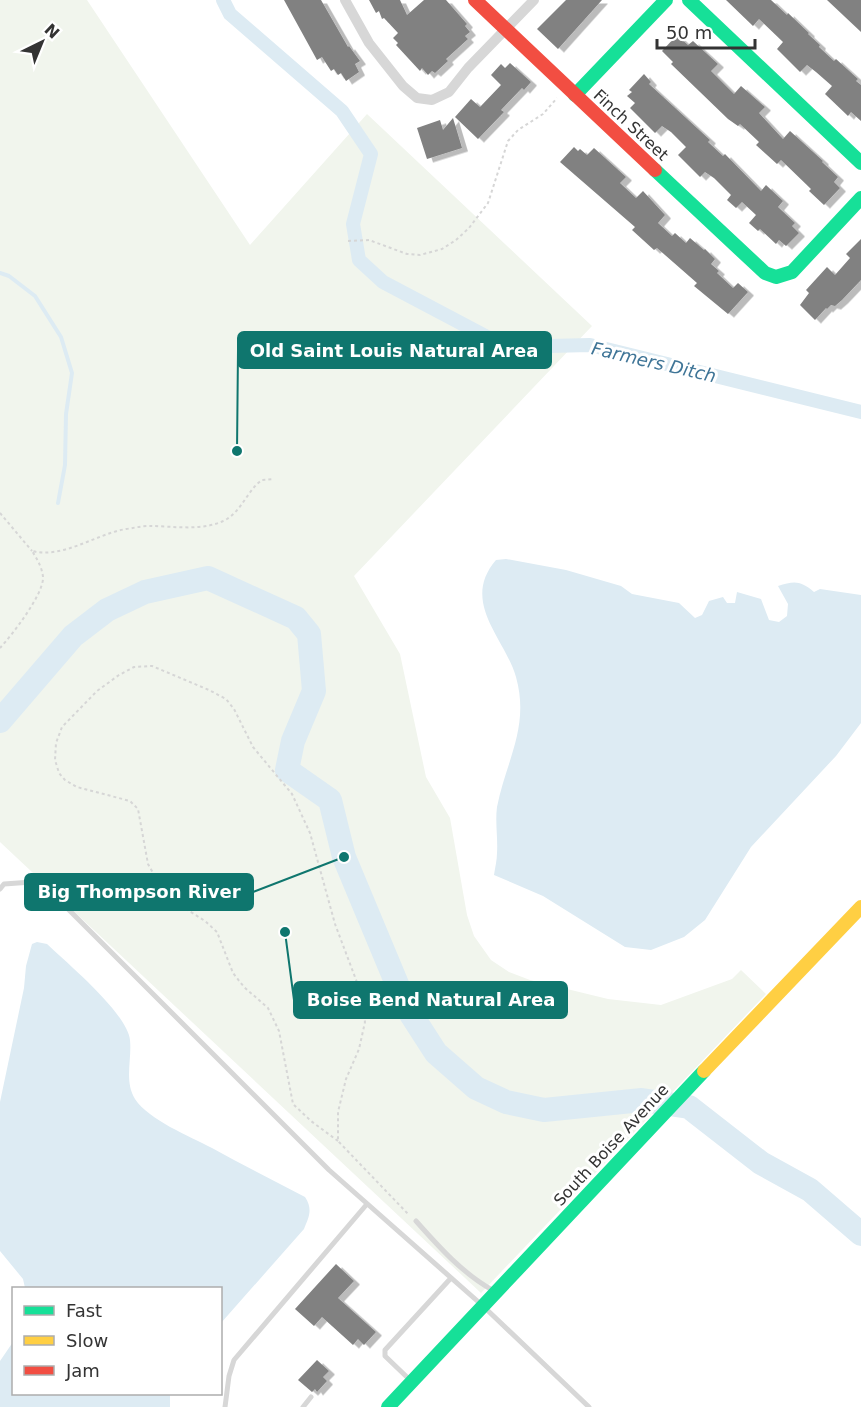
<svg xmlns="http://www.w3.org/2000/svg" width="861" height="1407" viewBox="0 0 861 1407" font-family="'DejaVu Sans',sans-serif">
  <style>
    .green { fill: #f1f5ed }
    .water { fill: #ddebf3 }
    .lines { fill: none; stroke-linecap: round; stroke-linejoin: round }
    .stream { stroke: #ddebf3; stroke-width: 4 }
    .canal { stroke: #ddebf3; stroke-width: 14 }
    .river { stroke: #ddebf3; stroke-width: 24 }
    .building { fill: #818181; filter: url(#shadow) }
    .path { stroke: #d6d6d6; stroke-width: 2; stroke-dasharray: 3 3; stroke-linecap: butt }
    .lane { stroke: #d7d7d7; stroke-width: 5 }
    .street { stroke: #d7d7d7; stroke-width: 10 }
    .fast { stroke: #16e098; stroke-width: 14 }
    .slow { stroke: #ffcf43; stroke-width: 14 }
    .jam { stroke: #f24e42; stroke-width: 14 }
    .labels { text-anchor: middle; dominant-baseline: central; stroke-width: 6; stroke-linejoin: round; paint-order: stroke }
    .street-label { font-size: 16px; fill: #333; stroke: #fff }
    .water-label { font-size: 18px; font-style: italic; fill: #3f7597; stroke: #fff }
    .leader { fill: none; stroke: #0f766e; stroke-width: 2 }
    .callout-dot { fill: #0f766e; stroke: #fff; stroke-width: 2 }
    .callout { fill: #0f766e; stroke: #0f766e; stroke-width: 2 }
    .callout-label { font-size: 18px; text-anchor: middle; font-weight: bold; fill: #fff }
  </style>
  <defs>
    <filter id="shadow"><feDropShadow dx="6" dy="3.5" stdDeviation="0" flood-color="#0004"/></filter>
  </defs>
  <rect width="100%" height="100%" fill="#fff"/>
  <path class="green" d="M0,0h87l163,245 117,-131 225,212 -238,250 46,78 26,123 24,41 17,97 7,21 17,24 18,12 21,8 78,19 53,6 71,-26 9,-9 25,24 -285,299 -481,-451z"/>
  <path class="water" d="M506,559l60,11 55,16 11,8 47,9 16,15 7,-3 7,-14 14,-4 4,6h8l2,-11 24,7 8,21 10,2 8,-6 1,-12 -10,-18c16,-5 22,-6 36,6l6,-3 41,6v128l-25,33 -85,91 -46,73 -21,17 -33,13 -26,-3 -82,-51 -49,-21c1,-7 3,-15 3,-22 1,-15 -2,-31 0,-46 9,-46 33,-80 19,-130 -11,-39 -56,-75 -20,-117z
    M37,942l10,2c21,20 80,69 83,96 2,20 -6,41 5,59 14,21 54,37 77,49 31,17 62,33 93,49 8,12 4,20 -1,32l-83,94 -1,-35h-195l-2,-9 -23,-28v-149l24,-114 2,-22 6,-22z
    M13,1342l1,52h156v13h-170v-46z"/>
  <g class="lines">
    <path class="stream" d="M0,273l9,3 26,20 26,41 11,36 -6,41 -1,51 -7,38"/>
    <path class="canal" d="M223,0l7,14 112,97 29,43 -18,70 6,36 24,22 123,65 84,-2 271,67"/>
    <path class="river" d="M0,721l73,-85 34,-26 38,-18 63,-14 88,40 13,16 5,57 -21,50 -6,29 43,30 14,57 63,151 29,45 40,35 30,14 38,8 98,-10 47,7 72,56 49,27 51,44"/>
  </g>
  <path class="building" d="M284,0h37l27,47 1,-1 11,15 -5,3 4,8 -13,9 -5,-8 -3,2 -4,-6 -3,2 -9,-14 -5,3z
    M369,0h31l7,15 17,-15h22l21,24 -2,2 5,6 -5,4 3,3 -22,20 2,2 -13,12 -3,-2 -4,4 -6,-7 -2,3 -24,-26 2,-2 -5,-5 5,-5 -14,-15 -2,1 -3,-8 -3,2z
    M566,0h36l-44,49 -21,-20z
    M726,0h45l16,15 1,-2 21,20 -1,1 12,11 -1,2 15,14 2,-2 22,20 -2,2 5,4v36l-10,-9 -3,4 -23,-22 7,-8 -16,-14 -9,-7 -7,7 -23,-23 6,-7 -24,-23 -6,7z
    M827,0h34v32z
    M677,35l11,10 5,-4 25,23 -7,7 23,23 7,-8 24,21 -6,6 24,26 7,-8 33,30 -1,1 16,15 -4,5 6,6 -16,17 -15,-14 2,-2 -30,-29 -4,4 -21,-19 3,-3 -19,-18 -2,2 -10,-7 -57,-55 2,-2 -11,-11z
    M510,63l21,19 -7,8 -2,-2 -21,22 3,2 -26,27 -23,-22 16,-18 9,8 21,-22 -10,-10 10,-11 4,4z
    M644,74l7,8 -2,2 61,56 -2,2 15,14 2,-2 36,37 5,-6 17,16 -5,6 17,16 -3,3 7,7 -13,13 -7,-6 -3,4 -16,-15 -2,2 -9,-8 7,-8 -14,-13 -6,6 -9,-8 4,-5 -17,-17 -9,-6 -5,5 -22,-22 8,-8 -15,-15 -9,-6 -7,7 -25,-25 5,-5 -8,-7 5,-4 -3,-2z
    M453,118l9,30 -35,11 -10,-31 23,-8 3,10z
    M574,147l4,4 2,-2 7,6 7,-7 32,29 -6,6 16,15 7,-7 22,24 -7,8 14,13 3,-3 11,10 4,-5 14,12 1,-1 10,10 -4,5 8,7 -2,2 16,15 5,-5 10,9 -20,22 -34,-28 3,-3 -40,-35 -3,2 -22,-20 3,-3 -75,-65z
    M861,239v41l-19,20 -7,6 -4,-1 -4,4 -1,-1 -11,12 -15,-15 9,-12 -3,-3 21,-23 8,8 15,-17 -4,-4z
    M336,1264l18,17 -16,17 38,34 -12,13 -6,-6 -5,6 -31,-28 -8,9 -19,-17z
    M317,1360l12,11 -6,6 4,4 -10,11 -2,-3 -3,3 -14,-12z"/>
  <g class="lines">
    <path class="path" d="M348,241l21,-1 38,14 13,1 22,-6 14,-9 13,-12 19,-25 20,-62 10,-11 25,-16 14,-16
      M0,513l32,38
      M0,648c12,-13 44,-54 43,-71 -1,-10 -6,-18 -11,-26 31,8 64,-17 94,-22 8,-1 15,-3 23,-3 24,0 56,6 78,-7 13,-8 20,-25 30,-35l5,-4 12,-1
      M338,1141l-27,-20 -18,-17 -14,-73 -11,-23 -24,-21 -11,-14 -16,-41 -12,-11 -22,-14 -21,-18 -14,-25 -10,-55 -8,-8 -53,-14 -12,-7 -6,-7 -4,-13 1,-17 6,-16 35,-36 22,-16 15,-8 18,-1 57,24 17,9 8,10 19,38 39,47 18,39 25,91 23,61 7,37 -6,27 -13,30 -8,33v29l71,74"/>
    <path class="lane" d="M0,889l4,-5 28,-2 24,15 273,273 154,136 106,101
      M416,1221c23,26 47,53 78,70
      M411,1381l-26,-25v-6l66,-72
      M225,1407l4,-31 5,-16 133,-156
      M303,1407l8,-10"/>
    <path class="street" d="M345,0l24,43 34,43 14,12 15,2 17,-8 19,-24 66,-68"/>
    <path class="fast" d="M689,0l172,163
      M575,95l91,-95
      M655,170l110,103 11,4 16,-5 69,-74
      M388,1407l316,-336"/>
    <path class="slow" d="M704,1071l157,-164"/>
    <path class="jam" d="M475,0l180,170"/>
  </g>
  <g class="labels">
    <g class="street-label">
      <text transform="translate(631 125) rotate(43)">Finch Street</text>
      <text transform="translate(611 1145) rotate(-47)">South Boise Avenue</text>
    </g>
    <g class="water-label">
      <text transform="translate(654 362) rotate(13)">Farmers Ditch</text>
    </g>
  </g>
  <path class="leader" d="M237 451L238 350M344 857L253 892M285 932L294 1000"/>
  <g class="callout-dot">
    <circle cx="237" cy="451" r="6"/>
    <circle cx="344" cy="857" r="6"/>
    <circle cx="285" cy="932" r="6"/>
  </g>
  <g class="callout">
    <rect x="238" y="332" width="313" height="36" rx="6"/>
    <rect x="25" y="874" width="228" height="36" rx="6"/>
    <rect x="294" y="982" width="273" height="36" rx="6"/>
  </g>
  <g class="callout-label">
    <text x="394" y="357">Old Saint Louis Natural Area</text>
    <text x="139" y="898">Big Thompson River</text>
    <text x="431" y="1006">Boise Bend Natural Area</text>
  </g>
  <rect x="12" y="1287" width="210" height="108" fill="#ffffff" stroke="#adadad" stroke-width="1.5"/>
  <rect x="24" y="1306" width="30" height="9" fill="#16e098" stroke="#adadad" stroke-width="1.5"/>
  <text x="66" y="1317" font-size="18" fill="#333333">Fast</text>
  <rect x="24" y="1336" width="30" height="9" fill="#ffcf43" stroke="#adadad" stroke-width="1.5"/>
  <text x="66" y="1347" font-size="18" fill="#333333">Slow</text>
  <rect x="24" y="1366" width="30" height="9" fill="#f24e42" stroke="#adadad" stroke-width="1.5"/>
  <text x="66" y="1377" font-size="18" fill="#333333">Jam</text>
  <g transform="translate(42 42) rotate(43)" stroke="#ffffff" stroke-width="4.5" paint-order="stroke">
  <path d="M0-4.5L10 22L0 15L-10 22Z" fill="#333333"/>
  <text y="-9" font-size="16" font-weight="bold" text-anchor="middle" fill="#333333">N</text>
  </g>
  <path d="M657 39v9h98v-9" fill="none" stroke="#333333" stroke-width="3"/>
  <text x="666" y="39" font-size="18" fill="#333333" stroke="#ffffff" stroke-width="4.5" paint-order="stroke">50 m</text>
</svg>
